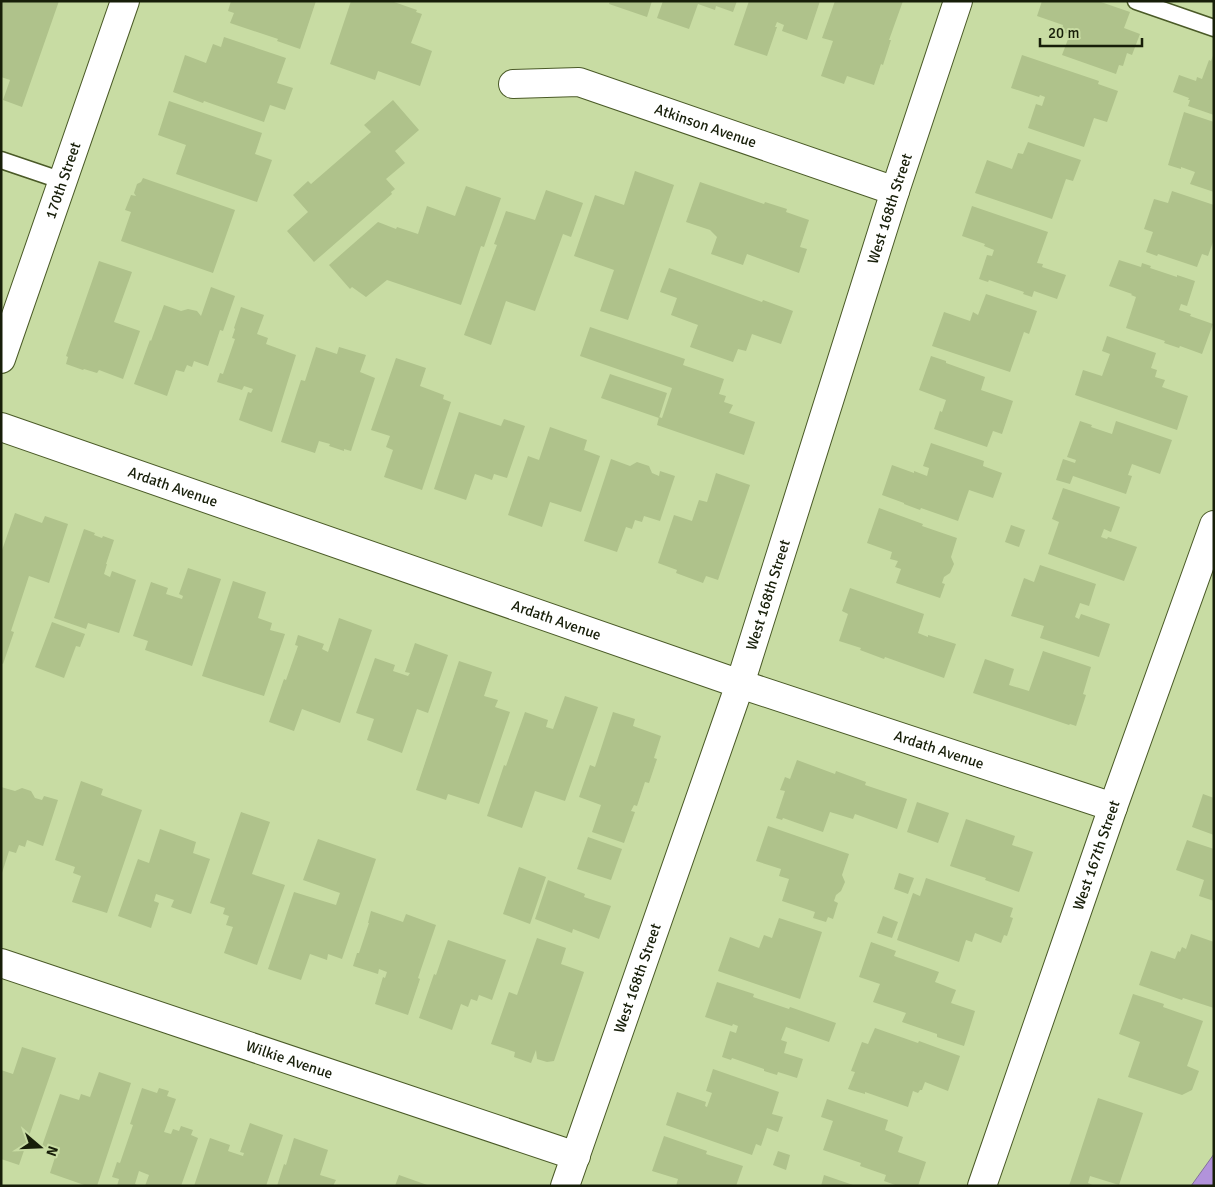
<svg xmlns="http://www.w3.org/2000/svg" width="1215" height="1187" viewBox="0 0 1215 1187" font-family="Signika,sans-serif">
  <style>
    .water { fill: #b293db; stroke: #84709c }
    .building { fill: #afc28b }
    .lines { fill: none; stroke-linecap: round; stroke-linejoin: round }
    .lane-casing { stroke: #4a5a27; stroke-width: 19 }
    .street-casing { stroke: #4a5a27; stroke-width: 30 }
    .lane { stroke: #fff; stroke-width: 16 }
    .street { stroke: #fff; stroke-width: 28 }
    .labels { text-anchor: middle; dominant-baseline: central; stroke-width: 4.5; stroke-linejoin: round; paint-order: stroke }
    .street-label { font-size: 15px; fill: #171e09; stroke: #c8dca3 }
  </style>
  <rect width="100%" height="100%" fill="#c8dca3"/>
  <path class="water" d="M1214,1154v32h-23z"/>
  <path class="building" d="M1,1h58l-37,106 -19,-7 7,-20 -9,-3z
    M231,1h85l-16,48 -23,-8 1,-2 -48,-16 4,-10 -6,-2z
    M351,1h43v1l23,8 -1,2 6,2 -11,29 21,8 -12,35 -42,-15 -3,9 -45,-16z
    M610,1h42l-5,16 -38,-13z
    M663,1h74l-4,11 -17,-6 -1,4 -17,-6 -9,25 -32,-11z
    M749,1h71l-13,39 -25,-9 2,-6 -7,-3 -2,5h2l-10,29 -33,-11z
    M835,1h68l-14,39h2l-8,25 -2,-1 -7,21 -27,-9 -3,8 -23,-8 12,-35 -11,-3z
    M1042,1h56l32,11 -6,16 16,6 -8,21 -5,-2 -4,13 -4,-1 -3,9 -54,-19 8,-21 -9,-2 2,-7 -26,-9z
    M224,37l62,21 -9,25 16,5 -8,22 -15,-5 -6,17 -60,-21 -1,2 -30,-11 12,-37 21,8 7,-19 8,3z
    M1214,53v62l-26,-9 2,-6h-2l1,-2 -16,-6 6,-17 17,6 1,-4 5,2 7,-19 2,1z
    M1022,55l77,26 -1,3 20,7 -11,31 -13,-4 -10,29 -56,-19 8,-24 6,2 3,-9 -5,-2 -1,2 -28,-9z
    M393,100l26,30 -24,21 10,12 -19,16 9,10 -4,3 1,2 -78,68 -27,-31 21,-19 -15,-17 15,-14 3,3 60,-52 -7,-7z
    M169,101l93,32 -7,21 17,6 -15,42 -81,-28 10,-29 -28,-10z
    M1184,112l30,10v70l-24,-8 5,-12 -14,-5v2l-13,-4z
    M1028,142l53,18 -8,21 -7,-2 -14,40 -77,-26 12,-33 25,9 6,-16 5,1z
    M635,171l39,14 -46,135 -28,-9 14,-41 -40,-14 21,-61 29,10z
    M143,178l92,32 -22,63 -92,-32 10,-29 -6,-2 6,-15 5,1 -2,-3 3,-9 4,-2z
    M700,182l64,22 1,-2 22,7 -1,3 23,8 -9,27 7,2 -8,24 -52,-19 -4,11 -32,-11 6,-17 -7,-7 -24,-8z
    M466,186l35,12 -17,49 -3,-1 -20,59 -74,-25 -21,17 -14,-10 -2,2 -21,-24 49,-43 18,7 1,-2 21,7 9,-28 28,10z
    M546,190l37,13 -12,34 -8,-3 -28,77 -29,-10 -15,44 -27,-10 33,-90 -3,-1 12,-33 29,9z
    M1172,191l42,14v38l-1,-1 -5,14 -6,-2 -5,13 -39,-13 -1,2 -11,-4 7,-20 -9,-3 10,-30 14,4z
    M972,206l76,26 -11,31 6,1 -1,3 24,8 -9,24 -23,-8 -2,6 -9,-3 1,-2 -35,-12 -1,2 -9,-3 8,-24 5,1 2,-6 -10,-4 1,-2 -23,-8z
    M1119,260l22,7 1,-4 9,3 -1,2 27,9v-2l18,6 -8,25 -6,-2 -2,6 12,4 -1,2 23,8 -11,30 -22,-8 -1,2 -15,-5 1,-2 -39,-13 10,-31 -5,-2 1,-1 -23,-8z
    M99,261l33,11 -18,50 26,9 -17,48 -24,-9 -2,3 -13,-4 -1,1 -17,-6 2,-7 -2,-1z
    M669,268l93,34 1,-2 30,11 -12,33 -29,-10 -6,17 -8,-2 -5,13 -43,-15 8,-22 -27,-10 6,-17 -17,-6z
    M211,287l24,9 -12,35 -3,-1 -12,36 -14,-5 -2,6 -5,-2 -3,7 -8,-2 -9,26 -33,-12 16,-44 1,1 13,-36 17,6 7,-2 9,2 4,5z
    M986,294l51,17 -8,23 -5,-2 -14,40 -78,-26 12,-34 26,9 3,-9 5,3z
    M241,307l23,8 -7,19 11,4 -2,6 30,11 -24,77 -33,-12 9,-28 3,1 2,-4 -9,-3 -2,4 -25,-8 3,-9 3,1 12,-35 -3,-1 3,-9 -1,-1z
    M590,327l95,32 -2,6 41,14 -5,15 7,2 -2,6 9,3 -4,8 26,9 -11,33 -87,-30 2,-8 3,1 10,-30 -92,-32z
    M1107,336l49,17 -5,15 6,2 -2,7 10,3 -3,7 26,9 -11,34 -102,-35 8,-25 19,6 8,-22 -8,-3z
    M316,347l21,7 2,-7 27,8 -6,17 15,6 -24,73 -7,-2v2l-15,-5 1,-2 -11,-3 -4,12 -34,-11 20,-62 4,1z
    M931,356l15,5v2l39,14 -4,13 32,11 -11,33 -9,-3 -6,16 -53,-18 6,-18 2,1 4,-12 -27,-10z
    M396,358l30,10 -6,18 24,9 -1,4 8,3 -29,88 -38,-13 9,-27 -7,-3 4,-11 -19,-6z
    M610,374l57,19 -8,25 -58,-20z
    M459,412l42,14 3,-7 21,7 -18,52 -13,-4 -2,6 -17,-6 -9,26 -32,-11z
    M1080,421l12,4 -1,2 21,7 4,-13 56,19 -12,34 -28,-10 -4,11 4,1 -6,18 -53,-18 -3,8 -14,-4 7,-21 12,4 1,-3 -9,-3z
    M550,427l37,13 -3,10 16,6 -19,56 -31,-10 -8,25 -34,-12 20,-59 11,4z
    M931,443l53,18 -1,5 19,7 -9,25 -24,-8 -11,31 -37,-13 -1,2 -16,-6v-1l-22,-8 10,-30 22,8v-2l13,5 2,-8 -6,-2z
    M611,459l19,7 7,-4 12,4 3,7 7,3 1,-5 15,5 -15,45 -16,-5 -2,6 -7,-2 -3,9 -6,-2 -9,25 -33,-11z
    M716,473l34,12 -32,95 -12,-4 -3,7 -27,-10 1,-3 -19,-7 16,-48 18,6 7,-21 8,2z
    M1063,488l57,19 -9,25 -7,-3 -3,8 6,2 1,-2 29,10 -13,34 -76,-27 11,-32 -7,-3z
    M879,508l44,16 -1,2 35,12 -6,19 3,7 -4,9 -6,4 -2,6 3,1 -5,14 -44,-15 5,-14 -6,-2 3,-6 -8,-2 2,-7 -25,-9z
    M15,513l27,10 3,-7 23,8 -19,59 -20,-7 -18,55 3,1 -11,32 -2,-1v-110z
    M1011,525l14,5 -6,17 -14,-5z
    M84,529l11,4 -1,2 8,3 1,-2 11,4 -8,24h1l-3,10 6,3 2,-6 24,9 -17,53 -31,-10 -2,6 -32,-11z
    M1040,565l56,19 -7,22 -9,-3 -5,14 4,2 2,-5 29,10 -11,33 -59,-19 4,-12 -33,-10 13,-38 10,4z
    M188,568l33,11 -29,87 -47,-16 3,-9 -15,-5 18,-54 17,6 -2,6 16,5 1,-3 -4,-2z
    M233,581l33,11 -8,26 14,5 -2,7 15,4 -21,62 -62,-20z
    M850,588l74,26 -6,19 10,4v-2l28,9 -12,34 -59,-21 -1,2 -24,-9 1,-2 -22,-7 9,-27 -6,-3z
    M339,618l33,12 -32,93 -38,-14 -8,22 -25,-9 15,-43 2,1 12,-34 -3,-1 3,-10 26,9 -2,5 6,3z
    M52,622l33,12 -5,13 -4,-1 -12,32 -29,-11z
    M415,643l33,12 -20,58 -11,-4 -15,44 -35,-13 7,-21 -18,-6 19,-55 20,7 -2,6 15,5 2,-3 -5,-1z
    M1043,651l48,16 -8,27 3,1 -10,31 -6,-2 -1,1 -96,-32 12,-34 29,10 -5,16 20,6z
    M459,661l33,11 -8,24 14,4 -3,7 15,5 -31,92 -31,-10 -2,6 -30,-10z
    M565,696l33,11 -33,94 -30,-10 -13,37 -35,-12 17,-51 2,1 19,-54 23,8 -2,7 7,2z
    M613,712l22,7 -2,7 28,10 -7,22 3,1 -8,24 -4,-1 -8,24 -3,-1 -3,6 4,1 -11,31 -32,-11 9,-27 -22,-8 11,-32 5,2z
    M797,760l38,14 1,-3 30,11 -1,3 42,14 -10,30 -42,-15 -2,5 -23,-7 -7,20 -40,-14 -1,2 -6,-2 9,-27 -5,-1 5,-13 5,2z
    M81,781l22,8 -2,6 41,15 -35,103 -35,-11 9,-26 -8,-3 2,-6 -20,-7z
    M1,787l14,4 7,-3 9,3 4,7 7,2 2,-4 14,4 -15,46 -16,-6 -2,7 -6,-2 -3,8 -7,-2 -7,22z
    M1203,794l11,4v37l-22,-8z
    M917,802l32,11 -11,30 -31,-11z
    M241,812l29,10 -18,52 33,11 -28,80 -33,-12 9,-26 -7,-2 3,-9 -6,-2 2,-6 -15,-5z
    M966,819l49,17 -3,9 21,7 -14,40 -34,-12 1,-2 -36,-12z
    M768,826l81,28 -7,21 3,7 -4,9 -5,4 -2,6 4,2 -5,16 -5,-2 -2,5 -13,-4 2,-6 -33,-11 7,-22 -10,-3 2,-7 -25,-8z
    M160,829l36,13 -3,11 17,6 -19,55 -20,-7 3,-7 -18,-6 -2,7 5,2 -8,25 -33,-12 20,-57 11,4z
    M588,837l34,12 -11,31 -34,-11z
    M318,839l58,20 -34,100 -14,-5 -1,6 -17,-6 -9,26 -33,-11 26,-77 42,13 4,-12 -37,-13z
    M1187,840l27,9v52l-15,-5 5,-16 -28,-10z
    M519,867l27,10 -16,47 -27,-10z
    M899,873l15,5 -6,16 -14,-5z
    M926,878l87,30 -3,9 3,1 -6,18 -3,-1 -3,8 -26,-10 -3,9 -6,-2 -7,22 -62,-22 16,-47 7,3z
    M548,880l37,14 -1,3 27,9 -12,33 -26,-10 -1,4 -37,-14z
    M371,911l32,11 3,-8 30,11 -18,53 2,1 -12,36 -33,-11 8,-27 2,1 2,-6 -8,-3 -1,5 -25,-8 4,-13h2l10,-30h-1z
    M883,916l15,6 -6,16 -15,-5z
    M779,918l43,14 -22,67 -82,-28 12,-34 29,11 5,-13 8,3z
    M1191,934l23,8v66l-31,-10 -1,2 -43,-15 12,-34 24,8 3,-8 2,1 2,-5 4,2z
    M537,938l29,10 -5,16 23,8 -30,89 -7,1 -10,-3 -1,-9 -5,13 -17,-6 1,-5 -24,-8 18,-52 8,3z
    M448,940l58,20 -14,40 -13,-5 -2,6 -6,-2 -3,8 -7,-3 -9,26 -33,-12 15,-44 2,1z
    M871,942l25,9 -2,5 45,16 -4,10 21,8 -5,13 24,8 -11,35 -27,-9v-3l-35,-12 4,-9 -33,-11 7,-18 -21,-7z
    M717,982l37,12 -1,3 36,12 1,-2 46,16 -7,19 -43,-15 -5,13 6,2 -3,11 19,6 -6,19 -19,-6 -1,3 -13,-4v-2l-32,-11 -1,2 -9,-3 8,-26 6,2 2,-7 -5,-2 -1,2 -27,-9z
    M1133,994l31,10 -1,3 40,14 -16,45 12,5 -7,19 -10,5 -54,-18 12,-35 -21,-8z
    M875,1028l43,15 1,-2 41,15 -12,35 -23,-9 -3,8h-2l-2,3 -5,-2 -5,16 -43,-15v2l-17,-5 7,-17 -4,-1 11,-29 6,2z
    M22,1047l34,11 -37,107 -18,-6v-89l12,4z
    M713,1069l66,23 -7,22 11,3 -5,15 -11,-4 -6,18 -5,-2 -4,11 -86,-30 11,-33 29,10 -1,4 2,1 5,-14 -6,-2z
    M99,1072l32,11 -34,103h-10l-37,-13 7,-22 -15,-5 18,-52 19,6 2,-6 9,3z
    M142,1088l15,5 2,-5 10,3 -2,5 9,3 -12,33 7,2 2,-5 6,2 2,-5 12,4 -2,5 7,3 -17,48h-36l4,-11 -10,-4 -4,13 4,2h-22l2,-7 -7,-2 5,-15 3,1 13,-38 -3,-1z
    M1098,1098l45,15 -24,72 -29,-9 -2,7 7,3h-26z
    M827,1099l61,21 -3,10 18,7 -5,15 28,10 -8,24h-20l-14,-5 2,-6 -26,-9 1,-3 -38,-13 10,-29 -12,-4z
    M250,1123l33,12 -17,51h-72l16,-48 20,7 -2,6 15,5 1,-3 -4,-1z
    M664,1136l43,15 -1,3 37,12 -7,20h-60l2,-7 -26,-8z
    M294,1138l34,12 -8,25 16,5 -3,6h-56l7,-22 2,1z
    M778,1151l12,4 -4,15 -13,-5z
    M399,1175l31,11h-35z
    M824,1175l29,10v1h-32z"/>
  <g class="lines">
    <defs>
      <path id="lane" d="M1136,1l78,27
        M1,160l62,21"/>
      <g id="street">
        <path id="s1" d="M513,84l66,-2 316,109"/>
        <path id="s2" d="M1,359l124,-358"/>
        <path id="s3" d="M1,427l739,257 373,123"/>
        <path id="s4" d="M1,963l575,193"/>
        <path id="s5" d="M565,1186l175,-502 155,-493 63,-190"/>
        <path id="s6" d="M982,1186l131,-379 101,-282"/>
      </g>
    </defs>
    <use href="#lane" class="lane-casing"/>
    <use href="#street" class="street-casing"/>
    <use href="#lane" class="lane"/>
    <use href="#street" class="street"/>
  </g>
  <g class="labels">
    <g class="street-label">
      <text stroke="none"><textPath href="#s1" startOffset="200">Atkinson Avenue</textPath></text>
      <text stroke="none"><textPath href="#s2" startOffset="189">170th Street</textPath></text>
      <text stroke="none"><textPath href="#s5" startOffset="1030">West 168th Street</textPath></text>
      <text stroke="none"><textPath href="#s3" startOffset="182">Ardath Avenue</textPath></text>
      <text stroke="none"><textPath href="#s5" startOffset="625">West 168th Street</textPath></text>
      <text stroke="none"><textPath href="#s3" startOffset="588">Ardath Avenue</textPath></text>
      <text stroke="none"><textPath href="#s3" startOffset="992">Ardath Avenue</textPath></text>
      <text stroke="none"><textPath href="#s6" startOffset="350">West 167th Street</textPath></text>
      <text stroke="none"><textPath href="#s5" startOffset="220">West 168th Street</textPath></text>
      <text stroke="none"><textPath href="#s4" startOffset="304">Wilkie Avenue</textPath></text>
    </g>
  </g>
  <rect width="1215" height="1187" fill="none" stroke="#171e09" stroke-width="5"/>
  <g transform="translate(40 1147) rotate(109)" stroke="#c8dca3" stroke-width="4" paint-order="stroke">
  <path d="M0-4L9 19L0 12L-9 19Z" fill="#171e09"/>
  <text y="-8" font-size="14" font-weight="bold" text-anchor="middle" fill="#171e09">N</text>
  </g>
  <path d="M1040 38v8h102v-8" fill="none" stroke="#171e09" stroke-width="2.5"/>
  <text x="1048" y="38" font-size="15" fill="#171e09" stroke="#c8dca3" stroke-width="4" paint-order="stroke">20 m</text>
</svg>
